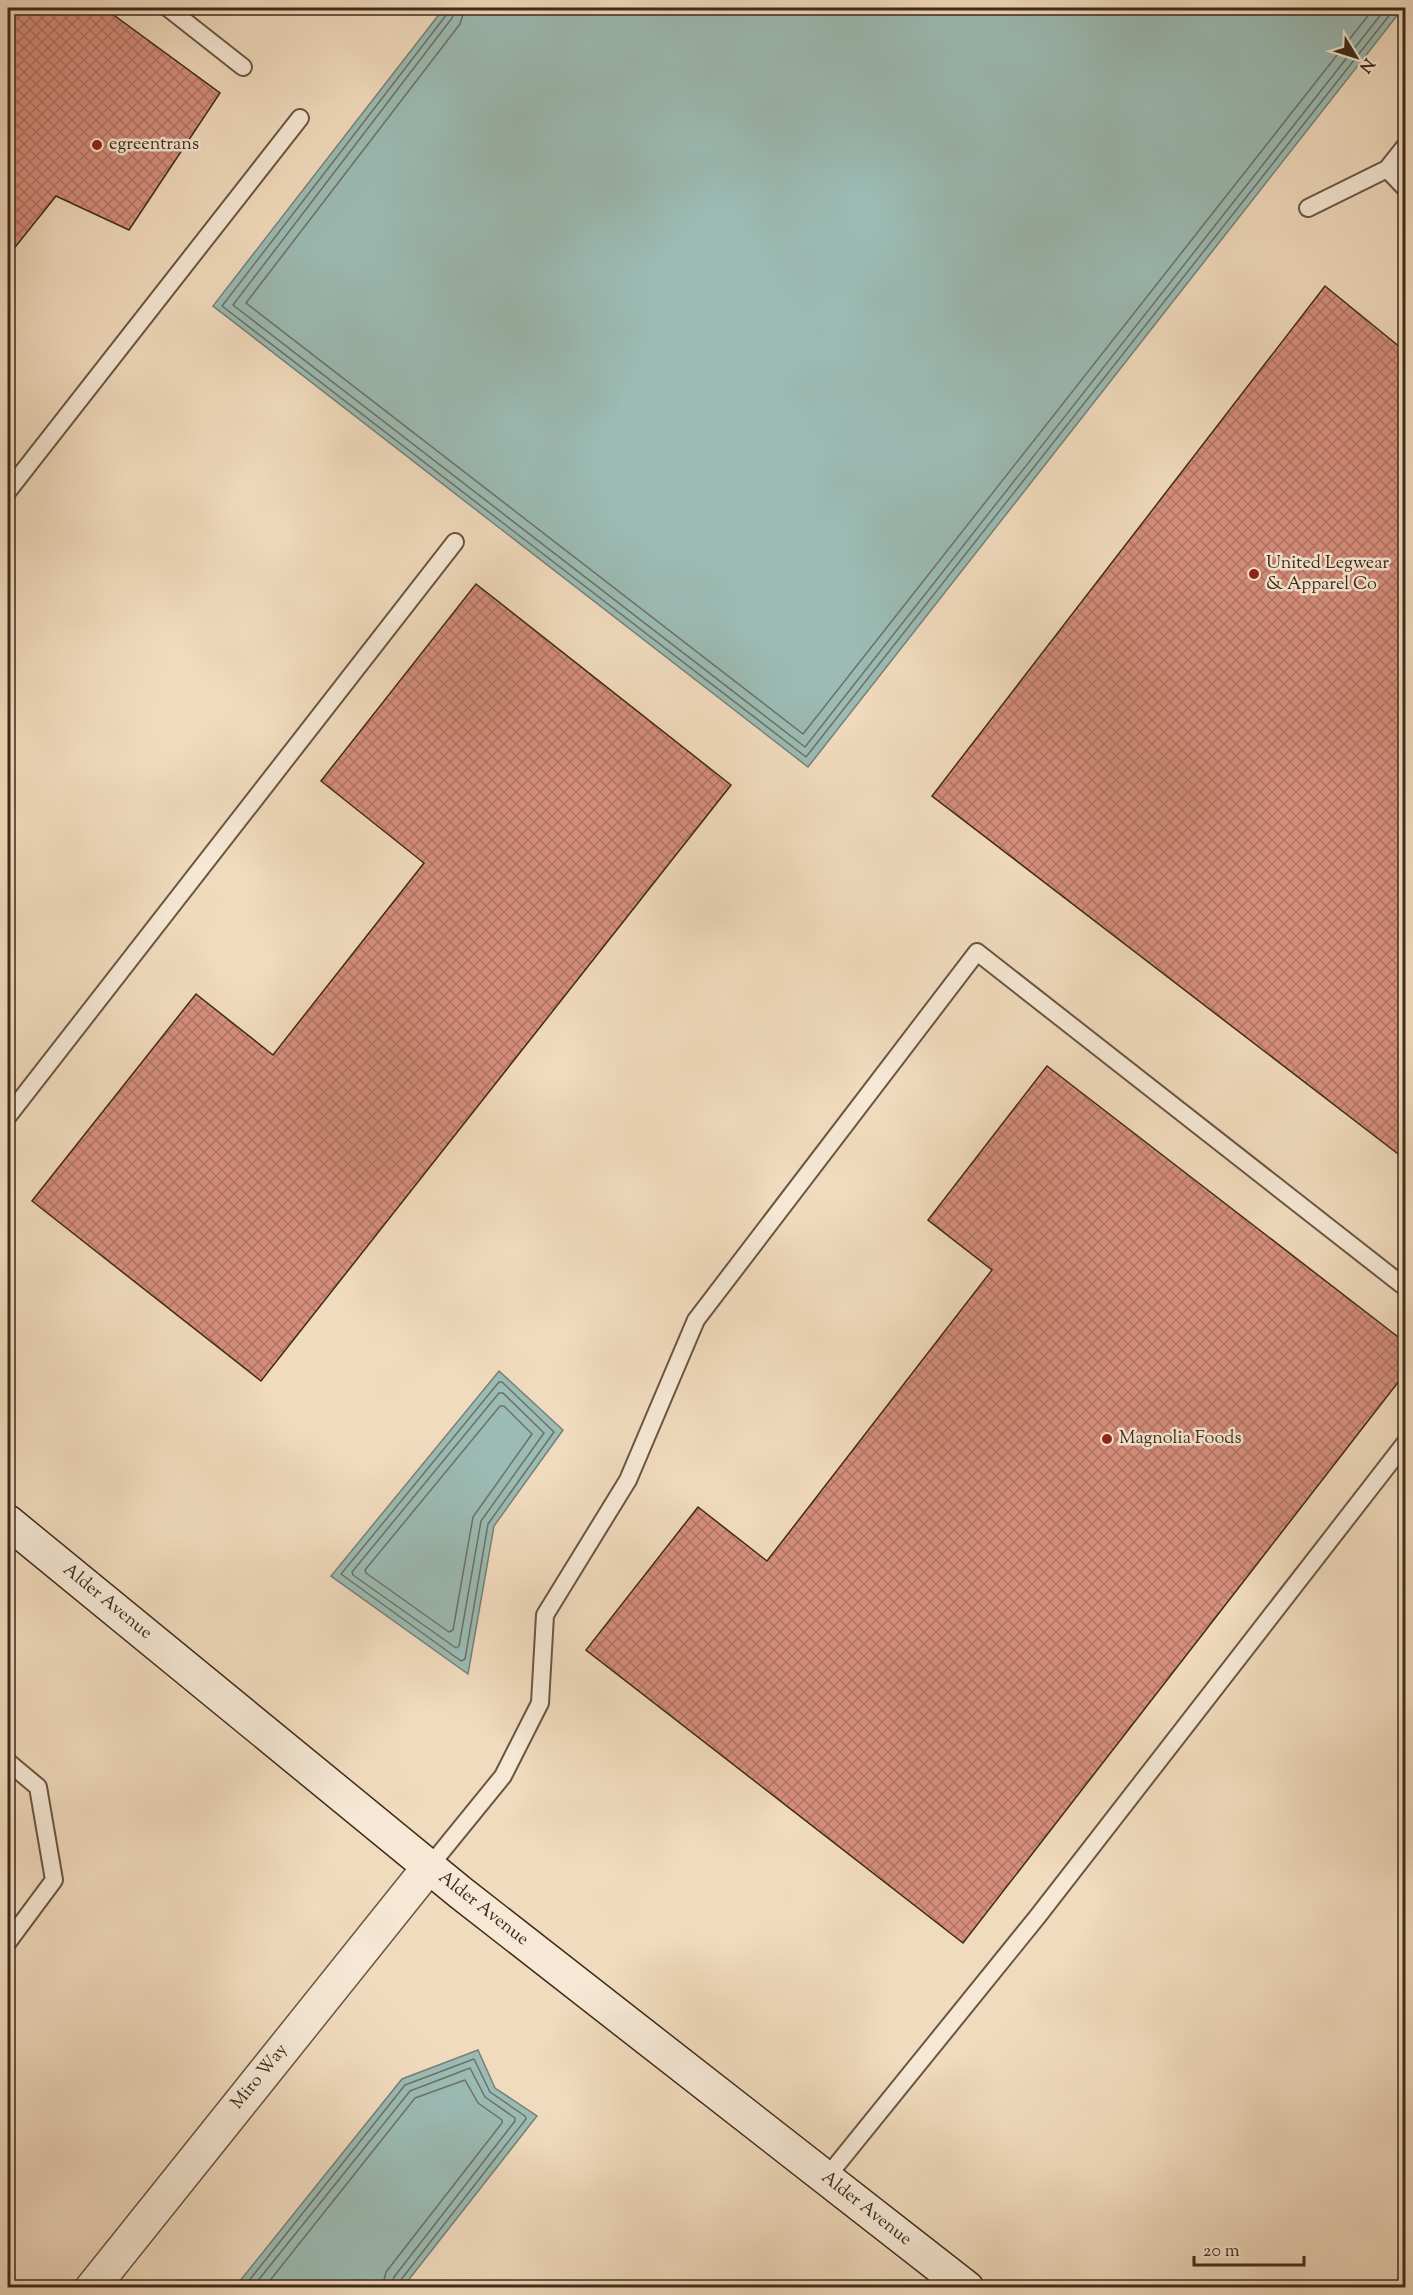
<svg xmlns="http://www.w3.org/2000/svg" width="1413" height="2295" viewBox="0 0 1413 2295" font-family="'Sorts Mill Goudy',serif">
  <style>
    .water { fill: #9bbbb4; stroke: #768176; stroke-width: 1.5 }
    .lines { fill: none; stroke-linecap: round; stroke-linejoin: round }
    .shore { stroke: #6c7266; stroke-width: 1.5 }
    .building { fill: url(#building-cross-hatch); stroke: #3e2a18; stroke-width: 1.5 }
    .lane-casing { stroke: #6b5642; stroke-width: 20 }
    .street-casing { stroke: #6b5642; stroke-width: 36 }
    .secondary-casing { stroke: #3e2a18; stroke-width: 36 }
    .lane { stroke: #f6e8d5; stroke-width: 16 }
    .street { stroke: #f6e8d5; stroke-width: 33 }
    .secondary { stroke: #f6e8d5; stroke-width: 33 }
    .poi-dot { fill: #8f2418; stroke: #f6e8d5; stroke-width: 2 }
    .labels { text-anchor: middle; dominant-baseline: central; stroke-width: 5; stroke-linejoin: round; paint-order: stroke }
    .poi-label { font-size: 18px; fill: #3e2a18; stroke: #f6e8d5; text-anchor: start }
    .street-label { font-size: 18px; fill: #3e2a18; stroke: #f6e8d5 }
  </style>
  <defs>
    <pattern id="building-cross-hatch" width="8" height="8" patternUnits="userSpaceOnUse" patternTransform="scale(1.5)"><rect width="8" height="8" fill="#d68e7c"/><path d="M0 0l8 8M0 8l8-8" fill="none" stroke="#af7465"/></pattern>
  </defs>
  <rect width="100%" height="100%" fill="#f1dbbe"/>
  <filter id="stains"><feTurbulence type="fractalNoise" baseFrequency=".00333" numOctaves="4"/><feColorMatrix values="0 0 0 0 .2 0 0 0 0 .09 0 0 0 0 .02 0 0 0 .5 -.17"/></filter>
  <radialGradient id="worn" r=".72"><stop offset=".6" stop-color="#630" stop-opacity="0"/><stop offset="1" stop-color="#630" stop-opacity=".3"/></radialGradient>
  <path class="water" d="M444,8h959l-595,759 -595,-461z
    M499,1371l64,59 -69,96 -26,148 -137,-98z
    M478,2050l17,38 42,28 -134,171h-168l167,-208z"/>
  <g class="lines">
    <path class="shore" d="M448,8l-1,6 -225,292 584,451 589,-749
      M456,8l-4,10 -219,287 572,442 581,-739
      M465,8l-5,16 -214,279 557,431 571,-726
      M499,1382h3l52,50 -66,92 -23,135 -4,2 -120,-87z
      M499,1393h4l41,40 -63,88 -22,125 -3,2 -103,-73 -1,-3z
      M500,1406h4l28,28 -59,83 -20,113 -4,2 -83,-59 -1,-3z
      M243,2288l162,-203 69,-26 16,33 35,24 1,3 -126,162 -2,7
      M252,2288l158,-197 60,-23 15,29 30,21v3l-121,156 -3,11
      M264,2288l151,-190 50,-18 13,23 24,17v3l-116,149 -4,16"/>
  </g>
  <path class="building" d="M8,8h96l116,85 -91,137 -73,-34 -48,60z
    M1325,286l81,66v808l-474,-364z
    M476,584l255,201 -470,596 -229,-180 164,-207 77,61 151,-192 -103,-82z
    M1047,1066l359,277v29l-443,571 -377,-293 112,-143 69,54 225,-291 -64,-50z"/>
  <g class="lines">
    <defs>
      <path id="lane" d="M168,8l75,59
        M1387,169l19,20
        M1308,208l79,-39 19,-24
        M8,491l292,-373
        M8,1116l447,-574
        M8,1762l30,25 16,93 -46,62
        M429,1867l74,-91 37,-73 5,-88 83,-135 68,-160 281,-368 429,336
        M826,2178l212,-262 368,-474"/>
      <path id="street" d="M92,2288l337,-421"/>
      <path id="secondary" d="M8,1522l453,371 506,395"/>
    </defs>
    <use href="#lane" class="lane-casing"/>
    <use href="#street" class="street-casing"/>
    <use href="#secondary" class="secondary-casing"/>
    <use href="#lane" class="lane"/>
    <use href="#street" class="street"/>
    <use href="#secondary" class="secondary"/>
  </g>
  <g class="poi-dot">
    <circle cx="97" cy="145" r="6"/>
    <circle cx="1254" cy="574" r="6"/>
    <circle cx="1107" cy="1439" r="6"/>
  </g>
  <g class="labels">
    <g class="poi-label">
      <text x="109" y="145">egreentrans</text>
      <text x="1266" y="564">United Legwear<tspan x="1266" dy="21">&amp; Apparel Co</tspan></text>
      <text x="1119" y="1439">Magnolia Foods</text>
    </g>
    <g class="street-label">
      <text transform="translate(107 1602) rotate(39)">Alder Avenue</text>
      <text transform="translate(483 1909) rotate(38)">Alder Avenue</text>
      <text transform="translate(260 2077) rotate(-51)">Miro Way</text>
      <text transform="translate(866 2209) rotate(38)">Alder Avenue</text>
    </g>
  </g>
  <rect width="1413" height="2295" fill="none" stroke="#f1dbbe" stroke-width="30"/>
  <rect x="9" y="9" width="1395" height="2277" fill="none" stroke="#3e2a18" stroke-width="3"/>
  <rect x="15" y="15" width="1383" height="2265" fill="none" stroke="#3e2a18" stroke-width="1.5"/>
  <g transform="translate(1356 57) rotate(128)" stroke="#f6e8d5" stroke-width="4.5" paint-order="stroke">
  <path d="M0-4.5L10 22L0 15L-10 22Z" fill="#3e2a18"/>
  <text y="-9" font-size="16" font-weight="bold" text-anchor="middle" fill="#3e2a18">N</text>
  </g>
  <path d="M1194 2256v9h110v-9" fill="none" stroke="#3e2a18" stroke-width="3"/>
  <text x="1203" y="2256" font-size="18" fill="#3e2a18" stroke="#f6e8d5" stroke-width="4.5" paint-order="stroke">20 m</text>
  <rect width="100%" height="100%" filter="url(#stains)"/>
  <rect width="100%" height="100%" fill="url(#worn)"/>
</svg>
